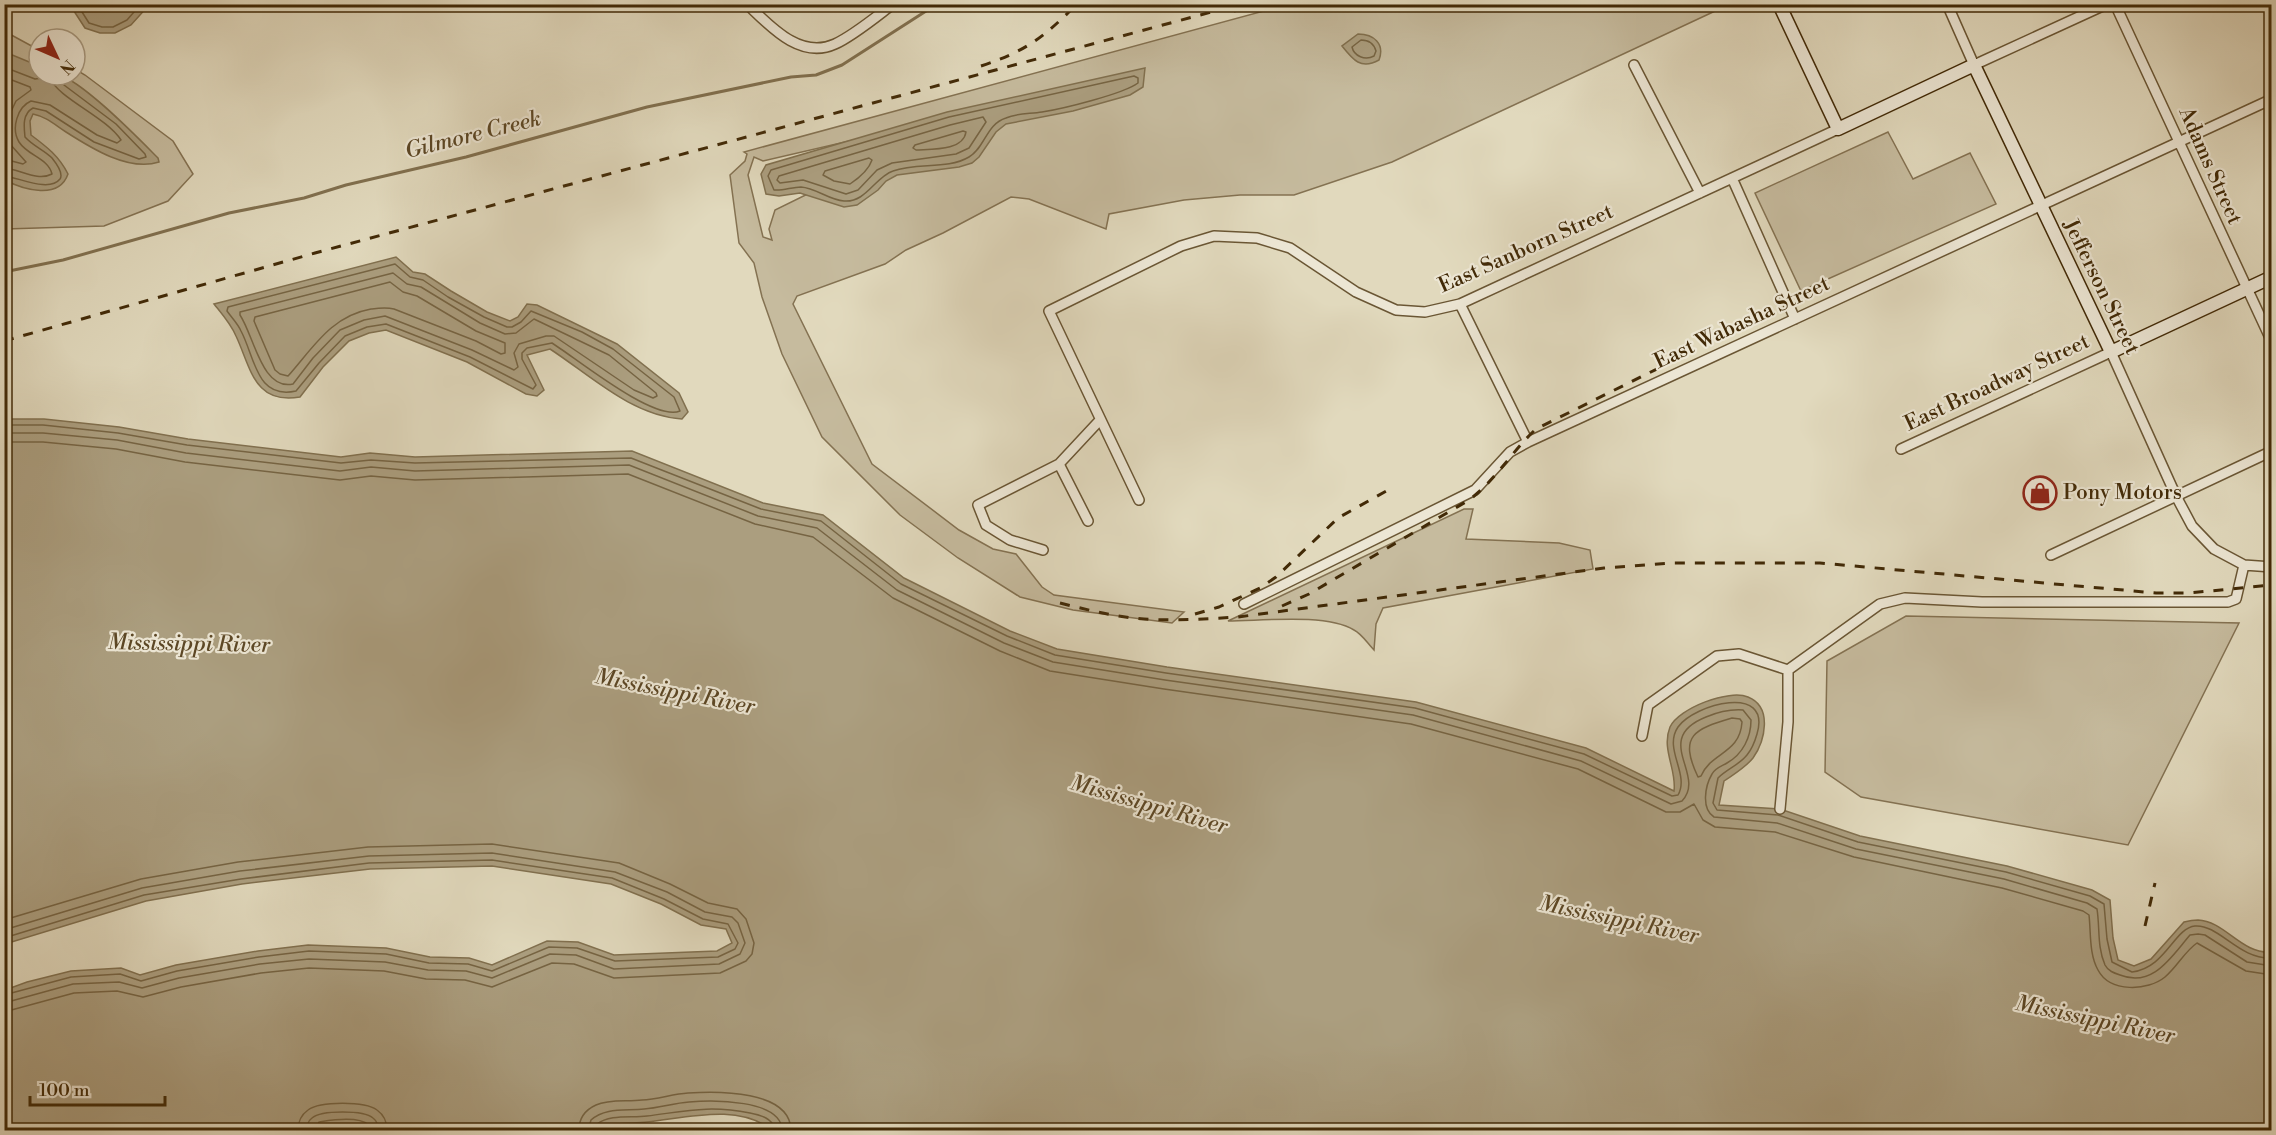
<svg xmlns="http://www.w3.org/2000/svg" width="2276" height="1135" viewBox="0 0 2276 1135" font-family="'Libre Bodoni',serif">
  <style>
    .green { fill: #c6bb9e; stroke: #847252; stroke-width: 1.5; fill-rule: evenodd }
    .water { fill: #ab9e7f; stroke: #81704f; stroke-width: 1.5 }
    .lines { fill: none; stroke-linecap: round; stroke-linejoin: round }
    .shore { stroke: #766443; stroke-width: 1.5 }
    .stream { stroke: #81704f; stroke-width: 3 }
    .street-casing { stroke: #6a5634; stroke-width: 12 }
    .secondary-casing { stroke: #422a07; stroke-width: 15 }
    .street { stroke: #ece6d4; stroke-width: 9 }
    .secondary { stroke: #ece6d4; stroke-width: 12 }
    .rail { stroke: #422a07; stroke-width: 3; stroke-dasharray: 10 10; stroke-linecap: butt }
    .labels { text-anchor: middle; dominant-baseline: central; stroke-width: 4.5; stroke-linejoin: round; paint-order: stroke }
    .street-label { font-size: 21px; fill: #422a07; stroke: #ece6d4 }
    .poi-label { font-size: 21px; fill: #422a07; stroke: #ece6d4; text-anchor: start }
    .water-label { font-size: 22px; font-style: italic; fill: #5c4725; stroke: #ece6d4 }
  </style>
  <rect width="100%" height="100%" fill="#e1d9bd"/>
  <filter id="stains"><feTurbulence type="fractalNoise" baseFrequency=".00333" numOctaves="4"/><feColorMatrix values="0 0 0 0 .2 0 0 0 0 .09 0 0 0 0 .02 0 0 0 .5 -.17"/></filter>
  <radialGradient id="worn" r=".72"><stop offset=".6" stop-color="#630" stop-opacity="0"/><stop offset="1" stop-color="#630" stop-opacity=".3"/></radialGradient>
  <path class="green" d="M1286,5h442l-336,157 -98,33h-54l-56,5 -75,14 -3,15 -77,-30 -18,-2 -68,36 -37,17 -21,14 -88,32 -4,8 79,160 87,66 34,19 23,5 26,33 12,8 130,17 -12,11 -99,-13 -53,-13 -62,-39 -58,-43 -78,-78 -40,-83 -20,-57 -8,-34 -15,-20 -9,-68 15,-14 2,-7 -3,-2zM1018,102l-186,80 -57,28 -6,19 3,11 -9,-3 -15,-62 6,-18 9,4z
    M4,31l35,19v25h36v-6l10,6 88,66 20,33 -25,27 -64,25 -99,3z
    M1888,132l25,47 57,-26 26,51 -195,87 -46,-98z
    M1464,509h9l-7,30 93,4 31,7 3,19 -210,39 -7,16 -2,26c-6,-6 -12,-16 -20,-20 -28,-17 -93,-9 -126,-9z
    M1906,616l333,7 -111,222 -267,-48 -36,-25 2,-111z"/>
  <path class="water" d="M70,5h79l-18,20 -16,8h-15l-15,-5z
    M1358,34c16,0 27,10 21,26 -18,10 -26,0 -37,-14z
    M5,52l34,14v9c6,0 13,-1 19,0 23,4 82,65 100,83l1,4c-30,10 -68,-14 -93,-30 -11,-7 -19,-15 -33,-18l-3,7 1,14c16,12 28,21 37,39 -9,26 -44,16 -63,6z
    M1145,68l-2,19 -13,8 -57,16 -67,13 -10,8 -17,25 -7,6 -13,4 -62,8 -11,6 -8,9 -21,15 -13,2 -44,-14 -21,3 -13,-2 -5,-20 5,-9 181,-53z
    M396,257l17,15 12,2 26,17 36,21 23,9 8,-4 9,-13 10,1 80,39 62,49 9,19 -6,7c-50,-3 -92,-44 -132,-70l-23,6 17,35 -7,6 -11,-2 -59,-32 -81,-32 -17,3 -20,8 -26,26 -23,30c-46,8 -49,-29 -64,-61 -5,-12 -14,-22 -22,-32z
    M5,419h39l75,8 69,12 153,18 29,-4 45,4 217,-6 131,52 60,12 81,63 106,53 47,18 110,18 249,35 170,46 88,43c3,-21 -13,-42 -4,-64 9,-19 59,-38 78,-30 25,10 17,44 5,61 -8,10 -19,16 -29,23l-5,24 61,4 80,27 147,30 85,24 18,10 3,38 5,22 16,6 17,-7 33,-37c4,-1 10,-2 14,-2 27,1 43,34 73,32v178h-1499c-35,-27 -85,-12 -125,-8 -17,2 -35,-1 -49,8h-194l-65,-4 -46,4h-288v-140l22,-8 44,-11 50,-3 19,7 36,-10 82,-14 50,-6 78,3 44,9 39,1 23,7 55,-24 31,1 36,13 103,-4 15,-8 -6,-14 -25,-4 -40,-21 -50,-20 -119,-18 -122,3 -128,15 -96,17 -141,43z"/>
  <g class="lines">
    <path class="shore" d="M77,4l12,19 13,4h11l14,-7 14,-16
      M1361,40c8,0 13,4 15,11l-2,5c-9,5 -20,0 -22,-9z
      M4,67l31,12 14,-2c10,22 56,39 72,63l-4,3 -20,-8 -47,-30 -19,-4c-14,6 -20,28 -12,41 9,14 29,16 33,32 -15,8 -32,-5 -48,-6
      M1134,76l4,2v5c-15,11 -76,26 -96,29 -12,2 -25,1 -36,6 -20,6 -21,30 -37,39 -22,13 -52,5 -76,14 -18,6 -27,32 -49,30 -15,-1 -28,-13 -43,-14 -9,0 -18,4 -27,3l-6,-14 3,-6 178,-53z
      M4,77l26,10 1,3 -15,11 -9,19 3,24 16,18 -3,2 -19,-5
      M983,117l3,5 -17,26 -13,6 -64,9 -15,7 -19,20 -12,4 -43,-14 -23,3 -3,-3 2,-4 171,-51z
      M963,131l3,1c-3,19 -34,17 -50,18l-3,-2 2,-3z
      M869,158l3,2c-3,9 -13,18 -22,24l-16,-3 -11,-6 2,-4z
      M4,176c14,1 45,17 56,3 4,-6 -4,-16 -8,-21 -8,-8 -19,-12 -27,-21 -1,-10 -3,-23 8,-29l13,3 48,31 45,17 7,-2 -1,-3 -29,-30 -56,-42 -2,-7
      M395,264l15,13 13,3 25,17 36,20 23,10h5l9,-5 10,-11 51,21 31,17 61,48 6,14c-26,11 -104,-53 -128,-68l-25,5 -5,5v6l14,26 -3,4 -63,-32 -84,-33 -19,3 -22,9 -26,27 -23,28c-40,9 -41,-34 -55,-60 -3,-7 -9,-13 -14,-20l1,-4z
      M393,273l14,11 14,3 59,36 25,11 11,-1 18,-14 75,36 47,38 1,3 -4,2 -19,-8 -80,-54h-8l-27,8 -5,9 4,14 -4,3 -42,-20 -87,-34 -21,4 -24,10 -27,28 -20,26c-31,7 -39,-48 -53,-69v-3z
      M390,282l13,10 14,4 59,35 29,12v10l-4,1 -25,-13 -82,-32c-8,-2 -15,-1 -23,0 -40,7 -58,39 -83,67l-8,-2 -5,-4 -21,-49 1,-4z
      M4,425h39l75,8 69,12 154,18 30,-3 44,3 216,-5 130,51 60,12 80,63 106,52 48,19 111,18 249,35 169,46 88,42 6,-1c12,-21 -15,-46 0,-68 16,-23 94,-44 79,7 -2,7 -5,15 -10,21 -8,10 -20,14 -29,23l-5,25 4,7 61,5 80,27 148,30 84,24 14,8 3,35 5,23 20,10c34,-4 42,-44 63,-46 24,-2 44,34 77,32
      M4,433h39l74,7 69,13 154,18 31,-4 44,4 214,-6 129,51 59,12 80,62 107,53 49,19 112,18 248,35 168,46 90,43 11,-3c25,-26 -31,-62 24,-84 12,-5 23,-8 37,-7l8,10c0,17 -8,34 -24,43 -5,3 -12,5 -15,11 -7,12 -11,35 2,43l63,6 79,26 148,30 83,24 10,6c3,19 0,38 8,56 3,6 9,8 15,10 33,13 51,-18 70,-40l8,-1 7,1 42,27 25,4
      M4,442h39l73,7 69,13 155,18 31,-4 44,4 213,-6 127,50 58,13 80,61 107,53 50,20 114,18 247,35 167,45 88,43h14l14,-8 9,16 12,7 60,5 79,25 148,31 81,23 6,4c2,18 0,39 9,55 12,23 50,21 67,7 12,-10 20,-26 32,-34l49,28 26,4
      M1732,718l8,1 2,3c-2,32 -31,30 -41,54l-3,1c-20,-42 -3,-48 34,-59z
      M4,920l137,-41 97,-17 130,-15 124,-3 127,19 51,21 38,19 29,6 9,10 8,24 -2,11 -6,7 -26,12 -106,5 -40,-14 -22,-1 -60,24 -27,-7 -39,-1 -42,-8 -75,-3 -48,5 -80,14 -38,10 -26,-6 -43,2 -70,19
      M4,930l138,-42 98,-17 129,-15 123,-3 123,19 52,20 38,20 27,5 6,6 7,20 -5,11 -21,10 -105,5 -38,-14 -26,-1 -58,24 -26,-7 -38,-1 -43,-8 -76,-3 -49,5 -81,14 -37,10 -23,-6 -46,2 -69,19
      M4,938l140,-43 97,-16 128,-16 123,-3 120,18 52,21 39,20 25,5 10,19 -3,6 -17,8 -103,4 -38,-13 -28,-1 -57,24 -24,-7 -39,-1 -43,-9 -77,-3 -50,6 -82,14 -36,10 -21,-7 -49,3 -67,18
      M298,1130c0,-8 3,-15 10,-20 12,-9 57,-9 69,0 7,5 10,12 10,20
      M307,1130c0,-5 1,-9 5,-12 9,-8 52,-8 61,0 4,3 5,7 5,12
      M315,1130l4,-8c14,-2 39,-6 50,3l1,5
      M579,1130c0,-11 6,-20 17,-25 13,-6 32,-3 46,-5 16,-1 31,-6 46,-7 29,-2 102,-3 103,37
      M588,1130l3,-10c14,-13 35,-9 53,-11 15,-1 30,-6 45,-7 23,-2 92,-3 93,28
      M595,1130l2,-6c13,-10 34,-6 50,-8 40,-5 62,-11 103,-3 10,2 23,5 25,17"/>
    <path class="stream" d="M4,272l59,-12 166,-47 75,-15 42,-13 120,-28 181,-50 144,-30 25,-2 26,-10 95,-61"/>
    <defs>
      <path id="street" d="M747,4c23,22 53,56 88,40 18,-8 42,-28 58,-40
        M1947,4l27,61 133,-61
        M2115,4l157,338
        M1634,65l66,128
        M1732,178l63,141
        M1460,304l68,138
        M1901,449l210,-97 65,144 16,30 22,23 30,16
        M1059,464l29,57
        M1139,500l-90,-189 132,-65 33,-10 43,2 33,10 66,44 40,18 29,2 35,-8 378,-175
        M1043,550l-33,-10 -24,-15 -8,-20 81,-41 41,-44
        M2051,555l221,-104
        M1244,604l231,-114 35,-38 18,-10 744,-343
        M1642,736l6,-31 69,-49 22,-2 49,16
        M1780,809l8,-87v-52l92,-66 25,-6 77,4h246l8,-3 8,-34 28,2"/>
      <path id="secondary" d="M1779,4l59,125 136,-64 137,287 161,-75"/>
    </defs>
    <use href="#street" class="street-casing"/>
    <use href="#secondary" class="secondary-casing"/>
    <use href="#street" class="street"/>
    <use href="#secondary" class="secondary"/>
    <path class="rail" d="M1234,11l26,-7
      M981,66c45,-15 62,-28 96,-62
      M4,341l311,-88 926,-249
      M1060,603c28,7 56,14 84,16 32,2 63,0 94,-2l366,-49 67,-5h149l336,30h33l83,-8
      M1282,606l27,-12 160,-94c27,-20 43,-49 67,-71l145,-72
      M1195,614l24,-7 41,-19 16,-11 62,-59 52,-29
      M2145,926l10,-43"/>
  </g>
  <defs>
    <symbol id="shop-ring" viewBox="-11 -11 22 22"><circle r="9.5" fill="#ece6d4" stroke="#8f2418" stroke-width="1.5"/><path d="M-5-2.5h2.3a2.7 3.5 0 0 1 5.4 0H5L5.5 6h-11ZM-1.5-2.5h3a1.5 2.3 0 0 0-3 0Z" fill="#8f2418"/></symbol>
  </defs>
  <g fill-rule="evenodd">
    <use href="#shop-ring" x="2021" y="474" width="38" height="38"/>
  </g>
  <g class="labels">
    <g class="street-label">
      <text transform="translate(2210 166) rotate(66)">Adams Street</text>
      <text transform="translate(1526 249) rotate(-24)">East Sanborn Street</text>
      <text transform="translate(2101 287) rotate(64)">Jefferson Street</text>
      <text transform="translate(1742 323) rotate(-25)">East Wabasha Street</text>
      <text transform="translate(1997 383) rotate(-25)">East Broadway Street</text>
    </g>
    <g class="poi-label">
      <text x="2063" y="493">Pony Motors</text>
    </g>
    <g class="water-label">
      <text transform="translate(473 135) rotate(-14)">Gilmore Creek</text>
      <text transform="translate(189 644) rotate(1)">Mississippi River</text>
      <text transform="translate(675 692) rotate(11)">Mississippi River</text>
      <text transform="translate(1149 805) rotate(16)">Mississippi River</text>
      <text transform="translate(1619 920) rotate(12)">Mississippi River</text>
      <text transform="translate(2095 1020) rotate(12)">Mississippi River</text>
    </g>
  </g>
  <rect width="2276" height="1135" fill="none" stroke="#e1d9bd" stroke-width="24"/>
  <rect x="6" y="6" width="2264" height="1123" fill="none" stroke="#422a07" stroke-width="3"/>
  <rect x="12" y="12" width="2252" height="1111" fill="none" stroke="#422a07" stroke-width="1.5"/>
  <g transform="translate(57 57) rotate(134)"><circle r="28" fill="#ece6d4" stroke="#a89b82" stroke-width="1.5"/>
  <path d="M0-4.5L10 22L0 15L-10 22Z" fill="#8f2418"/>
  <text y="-9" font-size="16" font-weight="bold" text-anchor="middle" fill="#422a07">N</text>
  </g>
  <path d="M30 1096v9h135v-9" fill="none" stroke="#422a07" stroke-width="3"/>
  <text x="39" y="1096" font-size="18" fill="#422a07" stroke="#ece6d4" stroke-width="4.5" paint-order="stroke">100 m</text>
  <rect width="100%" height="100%" filter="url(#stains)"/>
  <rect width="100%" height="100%" fill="url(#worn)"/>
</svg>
